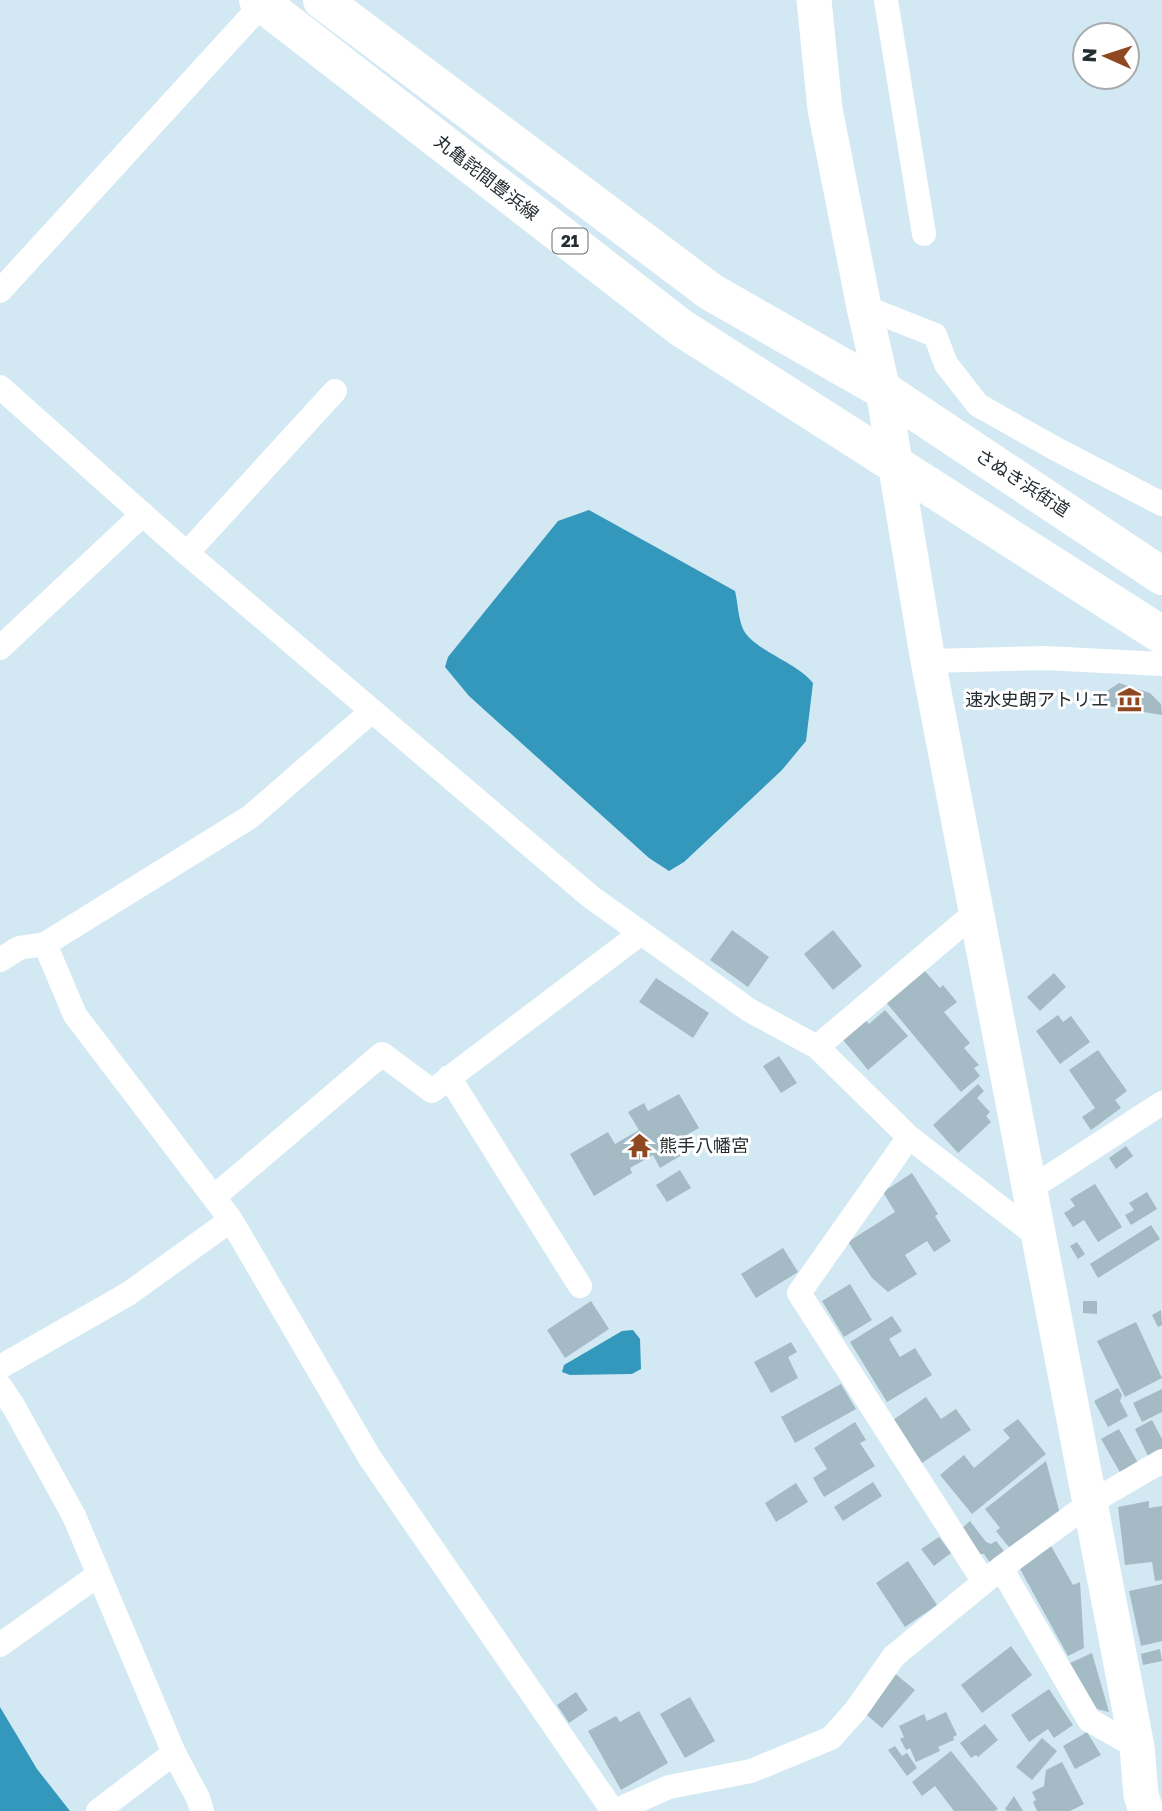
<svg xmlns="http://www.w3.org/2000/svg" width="1162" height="1811" viewBox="0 0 1162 1811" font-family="'Golos Text','Noto Sans JP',sans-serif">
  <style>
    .water { fill: #3498bd }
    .building { fill: #a4bac4 }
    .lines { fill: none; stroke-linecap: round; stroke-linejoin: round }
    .street { stroke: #fff; stroke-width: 24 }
    .secondary { stroke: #fff; stroke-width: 35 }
    .primary { stroke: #fff; stroke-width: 38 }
    .labels { text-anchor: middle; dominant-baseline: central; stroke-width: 6; stroke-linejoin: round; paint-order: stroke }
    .shield { fill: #fff; stroke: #666b6e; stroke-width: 2 }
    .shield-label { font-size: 16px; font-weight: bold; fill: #242c30 }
    .street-label { font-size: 18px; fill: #242c30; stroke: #fff }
    .poi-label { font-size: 18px; fill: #242c30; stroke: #fff; text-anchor: end }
  </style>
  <rect width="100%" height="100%" fill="#d2e9f3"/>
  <path class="water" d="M589,510l146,81c3,12 3,27 8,38 10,21 54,33 70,54l-7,58 -24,29 -98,92 -15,9 -20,-13 -180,-162 -24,-29 3,-10 110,-136z
    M633,1330l7,9 1,30 -9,5 -62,1 -8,-3 2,-7 58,-34z
    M0,1707l37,62 33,42h-70z"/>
  <path class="building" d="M1119,683l31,10 11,11 1,11 -62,-10 1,-10z
    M732,930l37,27 -21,30 -38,-27z
    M833,930l29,36 -29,24 -29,-36z
    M923,969l17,19 3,-3 14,17 -13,10 26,31 -6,5 15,17 -5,3 6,8 -19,16 -76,-91z
    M1054,973l12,14 -26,24 -13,-14z
    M656,978l53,35 -16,25 -54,-36z
    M885,1010l23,26 -40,34 -29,-35 23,-19 7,8z
    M1058,1015l5,7 8,-6 19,26 -30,22 -24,-33z
    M1098,1050l29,41 -12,9 6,8 -30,22 -9,-13 13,-9 -26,-38z
    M779,1056l18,27 -16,10 -18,-27z
    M978,1084l6,7 -7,7 13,14 -4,4 5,6 -33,31 -25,-28z
    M679,1094l20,34 -11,6 7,13 -35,21 -7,-13 -23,13 2,5 -38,23 -24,-42 38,-22 7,12 24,-14 -11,-18 16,-9 4,8z
    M1126,1146l7,10 -17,13 -7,-11z
    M680,1170l11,18 -24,14 -11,-17z
    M912,1173l26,41 -3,2 16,25 -17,11 -7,-11 -22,14 12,19 -29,18 -16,-14 -24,-36 47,-30 -12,-20z
    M1095,1184l27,43 -24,15 -14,-22 -11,7 -9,-14 11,-7 -5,-7z
    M1147,1192l10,17 -26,16 -6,-10 9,-5 -5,-7z
    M1151,1225l9,14 -62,39 -8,-14z
    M1077,1242l8,12 -7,5 -8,-13z
    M783,1248l15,24 -42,26 -15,-24z
    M850,1284l22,36 -28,17 -22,-36z
    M591,1301l18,28 -44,29 -18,-28z
    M1083,1301h14v13l-14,-1z
    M1161,1310l1,15 -4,2 -6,-12z
    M892,1316l10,15 -13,8 11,18 15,-9 17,27 -45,27 -37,-60z
    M1136,1322l26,56 -37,19 -28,-56z
    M791,1342l6,10 -9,5 10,21 -27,15 -17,-31z
    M841,1384l15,25 -61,34 -14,-26z
    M1118,1388l4,7 -2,6 8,15 -20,11 -14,-26z
    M1162,1389v23l-20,10 -9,-19z
    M926,1397l15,22 15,-10 15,21 -49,33 -29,-43z
    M1018,1419l28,35 -74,60 -32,-39 24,-20 10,13 36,-30 -7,-8z
    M1152,1420l10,19v13l-13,6 -14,-29z
    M855,1422l11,18 -6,3 15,23 -51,31 -11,-19 14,-9 -13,-21z
    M1119,1429l19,34 -17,11 -20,-35z
    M1046,1461l14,53 -48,37 -16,-20 4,-3 -15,-19z
    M873,1482l9,14 -39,25 -9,-14z
    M796,1483l12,19 -32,20 -11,-19z
    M1149,1501v7l13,-2v74l-7,1 -3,-19 -27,3 -7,-58z
    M970,1521l16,21 5,2 5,-3 12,15 -15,11 -9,-13h-5l-18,-25z
    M939,1537l12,16 -17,13 -13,-17z
    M1050,1544l23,41 7,-3 4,66 -16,8 -48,-87z
    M908,1561l29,44 -32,22 -29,-44z
    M1162,1584v57l-21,5 -12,-55z
    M1011,1646l21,29 -50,38 -21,-28z
    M1160,1649l2,12 -19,4 -2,-11z
    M1092,1653l17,59 -12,-3 -27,-46z
    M893,1672l22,18 -33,38 -21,-18z
    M1049,1689l24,36 -19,13 -6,-9 -19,13 -18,-27z
    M576,1692l12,18 -19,13 -12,-18z
    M690,1697l25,44 -30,17 -25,-44z
    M639,1711l29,52 -47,27 -33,-59 28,-15 4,6z
    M946,1712l11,23 -4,2 1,3 -16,7 2,4 -24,11 -6,-14 -4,2 -6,-11 4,-2 -5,-11 25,-12 3,7z
    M985,1724l13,16 -20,17 -2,-2 -5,3 -11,-15z
    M1087,1732l14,23 -26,14 -12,-23z
    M1042,1738l15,13 -25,29 -16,-13z
    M895,1746l7,10 5,-3 10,15 -10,8 -19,-26z
    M951,1751l47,58 -3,2h-41l-19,-25 -13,10 -10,-14z
    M1062,1762l22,42 -14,7h-33l-4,-9 3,-2 -4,-8 12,-6 2,-16z
    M1014,1796l9,15h-16l-2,-2z"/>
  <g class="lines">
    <path class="street" d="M886,0l38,234
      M0,291l266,-291
      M864,307l71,28 11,29 32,41 78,44 106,55
      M0,387l176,157 415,353 158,113 68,37 92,90 131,101
      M187,553l148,-162
      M0,648l143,-134
      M928,661l117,-3 117,6
      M372,711l-122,106 -205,127 30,71 156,205 139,238 243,353
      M0,960l19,-12 26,-4
      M817,1047l159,-135
      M449,1077l131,209
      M909,1137l-110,156 185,289
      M1030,1189l132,-86
      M214,1197l168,-143 50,37 209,-158
      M0,1367l128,-73 103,-74
      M0,1386l14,21 60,109 100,237 24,45 4,13
      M1001,1568l88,152 48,27
      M0,1645l98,-70
      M98,1811l76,-58
      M620,1811l6,-5 43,-19 82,-16 80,-33 25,-28 38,-54 107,-88 89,-65 72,-42"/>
    <path class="secondary" d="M814,0l11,109 39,198 19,83 45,271 209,1086 4,48 5,16"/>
    <path class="primary" d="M258,0l422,327 482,308
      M322,0l389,292 172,98 279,186"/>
  </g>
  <defs>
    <symbol id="museum-bare" viewBox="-9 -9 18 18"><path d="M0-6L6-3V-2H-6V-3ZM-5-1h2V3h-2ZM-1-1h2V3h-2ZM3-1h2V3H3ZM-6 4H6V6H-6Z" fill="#8f4922" stroke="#fff" stroke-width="2.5" paint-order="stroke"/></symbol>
    <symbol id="temple-bare" viewBox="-9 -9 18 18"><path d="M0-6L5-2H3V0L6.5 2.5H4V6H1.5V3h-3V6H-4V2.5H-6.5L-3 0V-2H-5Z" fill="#8f4922" stroke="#fff" stroke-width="2.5" paint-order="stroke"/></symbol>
  </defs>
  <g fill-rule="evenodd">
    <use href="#museum-bare" x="1112" y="682" width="35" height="35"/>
    <use href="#temple-bare" x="622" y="1128" width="35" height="35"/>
  </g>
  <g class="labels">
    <rect class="shield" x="552.5" y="228.5" width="35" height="25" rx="5"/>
    <g class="shield-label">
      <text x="570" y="241">21</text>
    </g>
    <g class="street-label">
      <text transform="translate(487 177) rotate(38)">丸亀詫間豊浜線</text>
      <text transform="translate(1023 482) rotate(33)">さぬき浜街道</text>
    </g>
    <g class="poi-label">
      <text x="1109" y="699">速水史朗アトリエ</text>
      <text x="659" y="1145" text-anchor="start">熊手八幡宮</text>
    </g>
  </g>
  <g transform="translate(1106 56) rotate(273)"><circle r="33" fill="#ffffff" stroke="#a7abac" stroke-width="2"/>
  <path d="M0-5L12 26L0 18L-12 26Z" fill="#8f4922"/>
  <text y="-10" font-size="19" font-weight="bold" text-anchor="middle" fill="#242c30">N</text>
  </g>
</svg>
